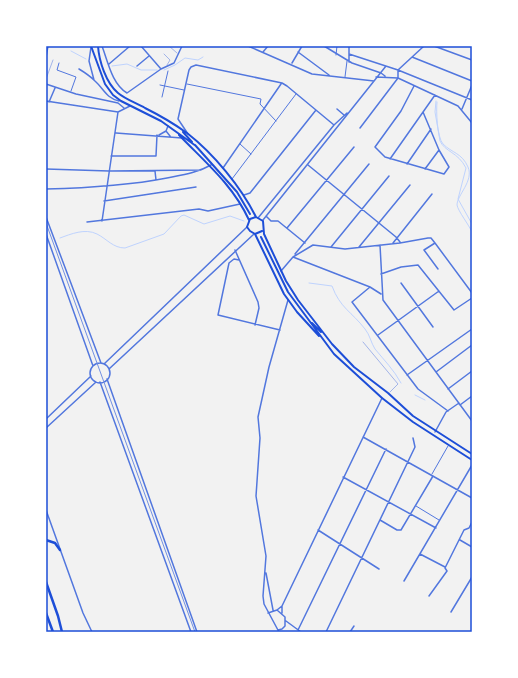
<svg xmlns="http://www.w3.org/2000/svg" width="518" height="678" viewBox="0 0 518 678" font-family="'Public Sans',sans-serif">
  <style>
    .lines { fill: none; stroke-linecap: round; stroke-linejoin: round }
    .stream { stroke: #bfd3fe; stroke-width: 1 }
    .service { stroke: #5277de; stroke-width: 0.5 }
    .pedestrian { stroke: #5277de; stroke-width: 1 }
    .minor { stroke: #5277de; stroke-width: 1.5 }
    .tertiary { stroke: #5277de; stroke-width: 1.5 }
    .secondary { stroke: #1d4ed8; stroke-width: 2 }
    .motorway { stroke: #1d4ed8; stroke-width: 2.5 }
    .tram { stroke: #7290e2; stroke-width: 1 }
    .neatline { fill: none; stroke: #1d4ed8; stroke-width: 1.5 }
  </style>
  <rect width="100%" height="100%" fill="#f2f2f2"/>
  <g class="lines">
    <path class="stream" d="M71,51l15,8
      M112,66l15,-2 14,6h16
      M164,70l11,-5 10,-7 13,2 5,-3
      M436,101l-1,11 5,29c5,11 18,11 26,27l-8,31 14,25
      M437,102c-1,9 0,35 6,42 9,9 19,9 25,23 6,14 -11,28 -11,38 1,6 12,20 15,27
      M60,238c11,-4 25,-10 37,-4 10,5 16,14 28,14l39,-14 17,-18 3,-1 20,9 26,-8 14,5
      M309,283l23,3c8,22 20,26 33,43 5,6 6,14 10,20 9,11 19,21 26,34
      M415,395l10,5"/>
    <path class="service" d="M169,46l8,7
      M164,54l6,6 -3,5
      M46,79l7,-19
      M363,342l35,42 -8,8"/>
    <path class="pedestrian" d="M336,55l1,-9
      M59,63l-2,7 19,7 -5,14
      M345,77l2,-16
      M187,84l74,15 -1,5 16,17
      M160,85l24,5
      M162,97l6,-26
      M240,144l11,10
      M232,179l64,-85
      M432,474l16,-28
      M416,506l23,14"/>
    <path class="minor" d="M102,46c6,16 10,38 25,47l34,-24 13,-6 8,-17
      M141,46l20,23
      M248,46l64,28 62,7
      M324,46l28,17 29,10 4,3
      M349,46v16
      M434,46l38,14
      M91,47l-2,14 5,19
      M263,52l5,-6
      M298,52l31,23
      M349,54l49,16 74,30
      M412,57l60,24
      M292,63l10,-17
      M109,64l21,-18
      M137,66l12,-10
      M79,69c5,3 11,7 16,12 9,8 11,17 24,20
      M398,70l26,-24
      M376,77l22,1 60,28 14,17
      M46,84l30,10 42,9 6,5
      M414,86l-13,25 -26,36 10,10 59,17 5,-7 -10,-17 -16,-38
      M46,101l72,11
      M49,102l6,-14
      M337,109l7,6
      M462,109l10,-24
      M178,119l11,-49 2,-3 5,-2 86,18 5,3 47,39
      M178,119l10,15
      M168,126l-2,5 4,5
      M360,128l38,-50v-8
      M116,133l66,5
      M159,135l7,-4
      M111,156h45l1,-21
      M390,159l45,-64
      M407,164l24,-35
      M308,165l88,72 4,5
      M223,168l58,-84
      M46,169l63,2 92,-1
      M425,169l14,-19
      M155,171l1,9
      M46,189c41,-1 80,-3 121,-11 15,-3 30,-5 44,-13
      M244,195l6,-2 66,-83
      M104,201l92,-14
      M266,216l5,5h7l27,22
      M258,218l76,-93 13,-12
      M263,220l123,-154
      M102,221l16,-109 12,-6
      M87,222l112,-13 9,2 32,-7
      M287,228l67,-81
      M393,243l39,-49
      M435,243l-11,7 14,19
      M380,245l3,55 89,121
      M331,247l58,-71
      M359,247l51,-62
      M235,250l23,52 1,6 -4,17
      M295,254l74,-90
      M293,257l77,30 11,7
      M229,263l-11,52 62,15
      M229,263l5,-4 5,1
      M281,271l12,-14 20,-12 32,4 55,-6 28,-5h3l4,5 37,50
      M381,274l20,-7 17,-2 36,45 18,-12
      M401,283l32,44
      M370,287l-18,15 66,87 30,22
      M378,335l61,-44
      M436,372l36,-27
      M407,375l65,-46
      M448,389l24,-18
      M460,405l12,-9
      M435,432l11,-20 13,-9
      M363,437l109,61
      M343,477l93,51
      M380,520l17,10h4l32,-54
      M318,530l61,39
      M460,540l12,7
      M420,554l25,13
      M266,573l7,37
      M404,581l68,-116
      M429,596l18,-25 -2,-3 19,-38 5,-2 3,-6
      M277,610l5,-4 100,-208
      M451,612l21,-35
      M268,613l9,-3 8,7v9l-3,3 -4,1
      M282,613v-7
      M286,621l15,11
      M298,630l88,-181
      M279,632l-15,-28 -1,-8 3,-40 -10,-60 4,-58 -2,-21 11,-50 19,-67
      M326,632l89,-185 -2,-9
      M350,632l4,-6"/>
    <path class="tertiary" d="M46,57l2,-11
      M46,217l55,146
      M46,234l47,132
      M90 373a10 10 0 1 1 20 0a10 10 0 1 1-20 0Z
      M104,364l143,-137
      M109,369l145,-135
      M107,379l90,253
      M100,382l91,250
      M46,419l45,-43
      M46,428l50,-46
      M46,510l37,103 9,19"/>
    <path class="secondary" d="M91,46l14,38 8,11 8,6 40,20 35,25
      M98,46c1,15 8,37 20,47 7,6 18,10 27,15 14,7 28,15 42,25 27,21 54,54 69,84
      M183,132l9,10
      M179,135c26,27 54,50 70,85
      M195,145l42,47 13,22
      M255,234l7,-3
      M261,237l27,55 46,62 48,44 31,24 59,38
      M312,323l9,9
      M319,336l-22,-24 -13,-18 -29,-60 -5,-3 -3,-4 3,-8 6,-2 7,4 1,13 22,47 12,19 34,44
      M332,344l22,23 34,26 25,23 59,38"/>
    <path class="motorway" d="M46,540l9,3 5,7
      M46,582l12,34 4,16
      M46,613l7,19"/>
    <path class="tram" d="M46,223l149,409"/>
  </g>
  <rect width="518" height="678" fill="none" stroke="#ffffff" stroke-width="94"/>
  <rect x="47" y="47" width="424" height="584" class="neatline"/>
</svg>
